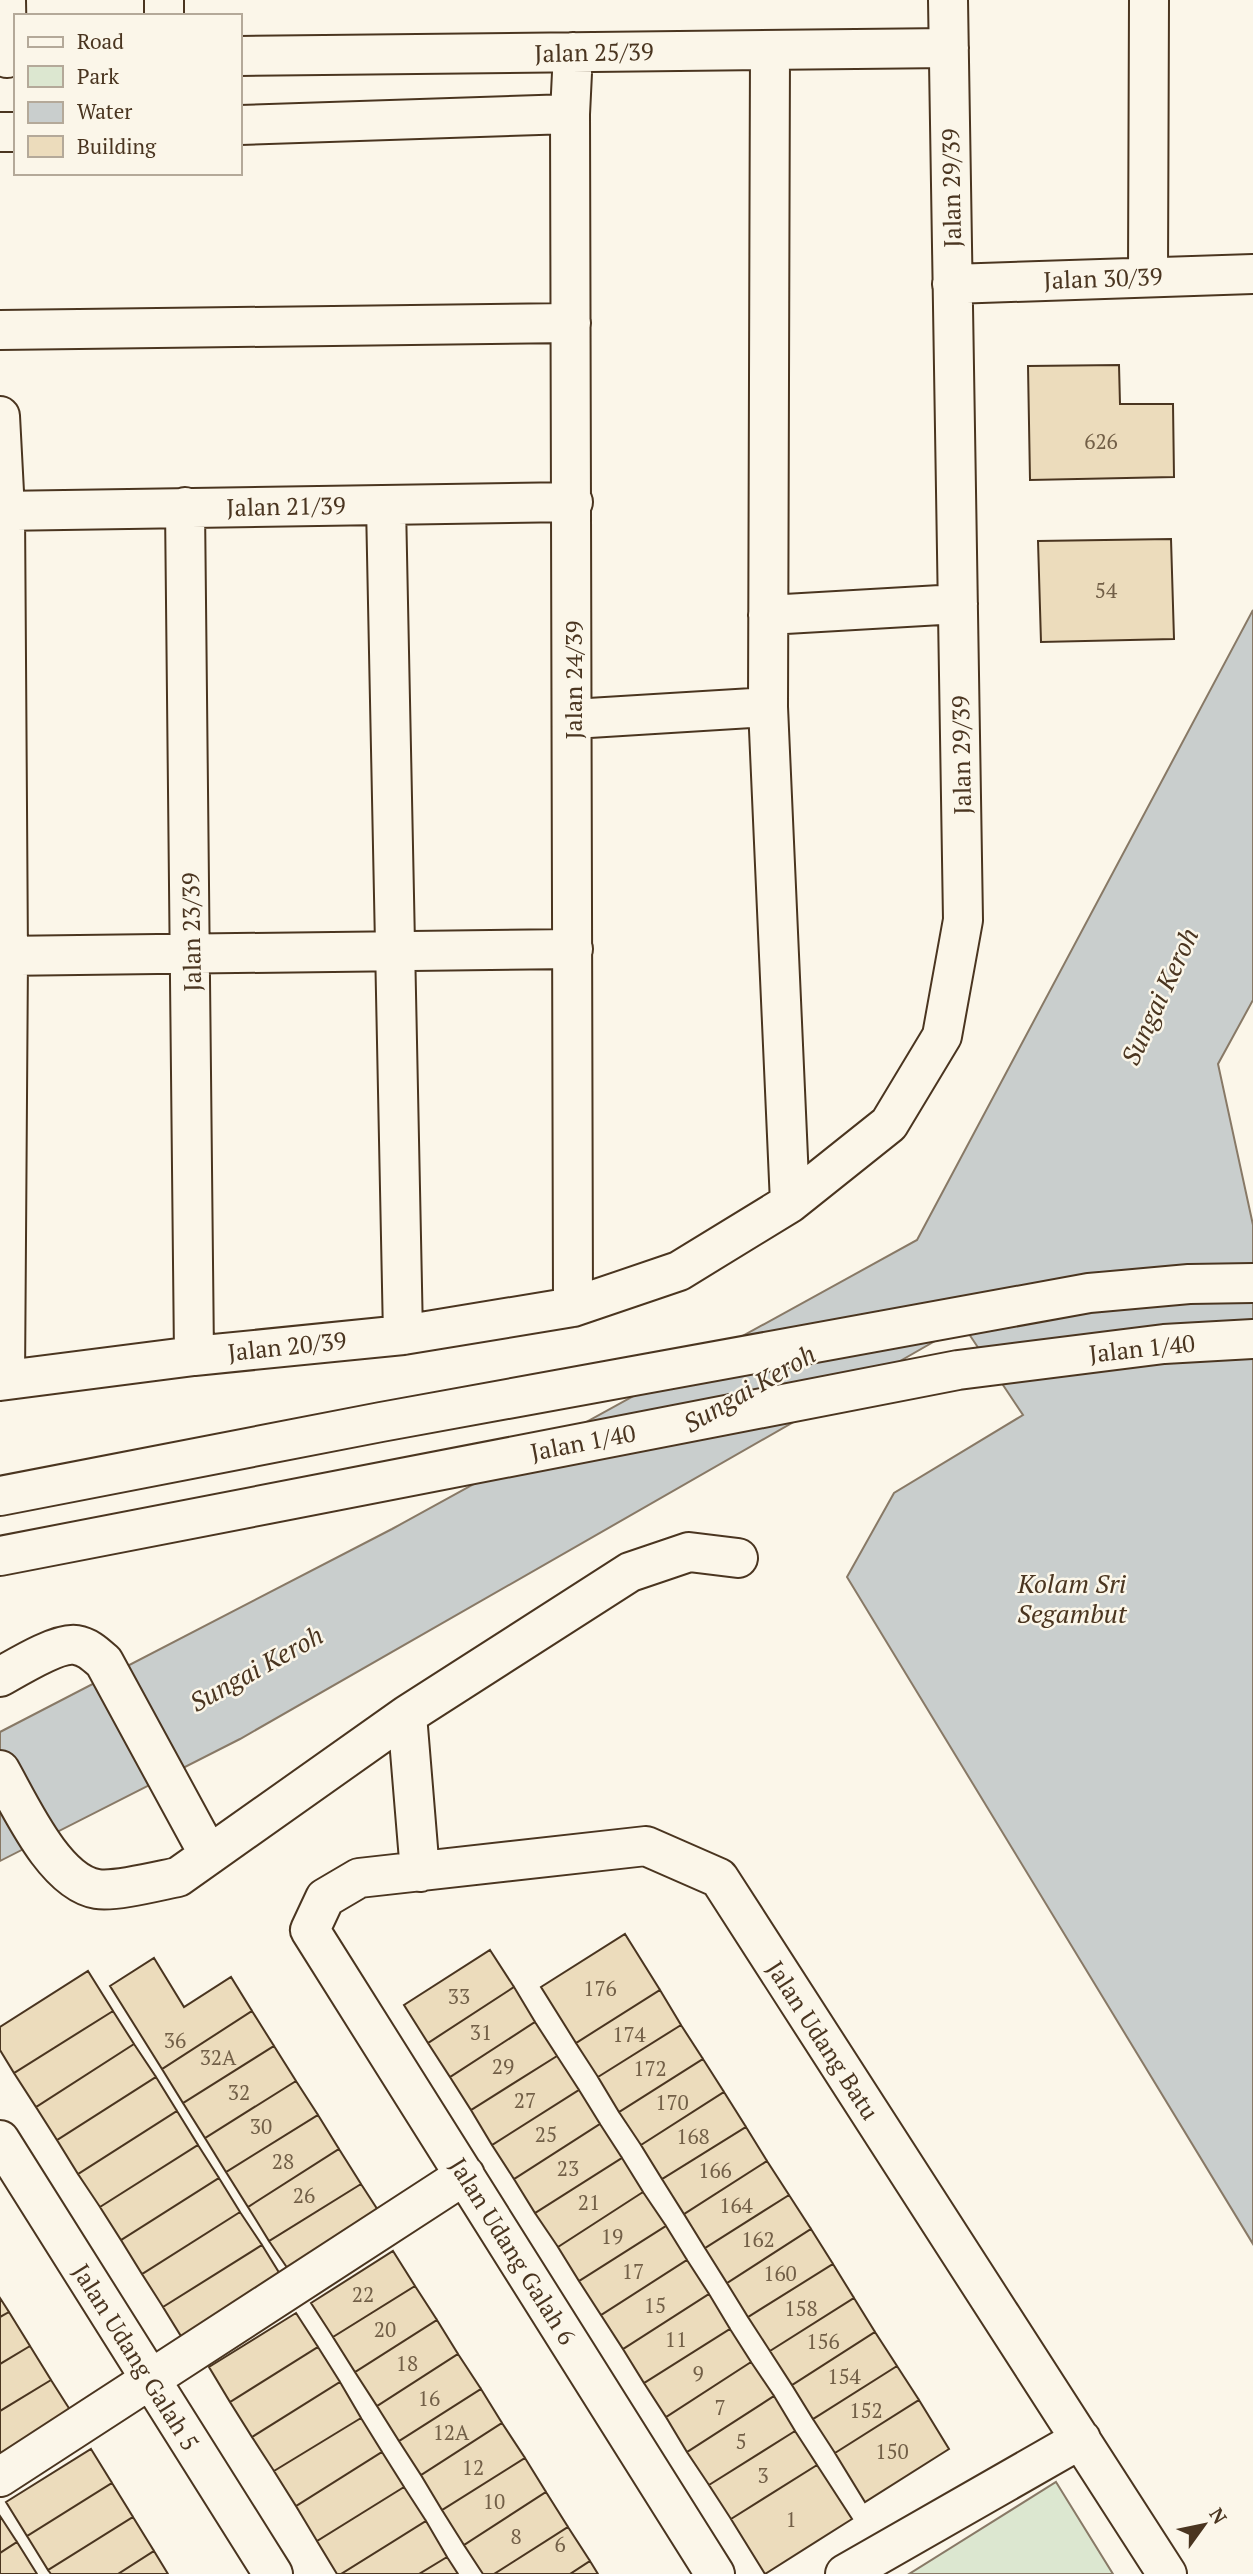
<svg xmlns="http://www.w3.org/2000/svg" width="1253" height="2574" viewBox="0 0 1253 2574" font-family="'PT Serif',serif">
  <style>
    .green { fill: #dce7d0; stroke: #887966; stroke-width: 2 }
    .water { fill: #c9cecd; stroke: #887966; stroke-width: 2 }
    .building { fill: #ecdcbc; stroke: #4a3520; stroke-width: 2 }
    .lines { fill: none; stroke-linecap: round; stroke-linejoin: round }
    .minor-casing { stroke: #4a3520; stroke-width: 42 }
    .major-casing { stroke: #4a3520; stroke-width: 42 }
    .minor { stroke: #fbf6e9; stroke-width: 38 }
    .major { stroke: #fbf6e9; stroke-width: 38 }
    .labels { text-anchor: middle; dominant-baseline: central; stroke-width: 5; stroke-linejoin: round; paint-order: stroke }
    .number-label { font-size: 21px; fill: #725f47 }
    .street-label { font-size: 24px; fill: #4a3520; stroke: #fbf6e9 }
    .water-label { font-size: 26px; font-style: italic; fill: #4a3520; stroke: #fbf6e9 }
  </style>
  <rect width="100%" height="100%" fill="#fbf6e9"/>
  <path class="green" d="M1056,2482l57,92h-204z"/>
  <path class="water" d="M1253,610v390l-35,64 35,161v1019l-406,-667 47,-84 129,-78 -60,-90 -723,414 -240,122v-129l392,-203 525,-289z"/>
  <path class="building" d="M1119,365l1,39h53l1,73 -144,3 -2,-114z
    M1171,539l3,100 -133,3 -3,-101z
    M625,1934l35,56 -84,53 -35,-56z
    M490,1950l24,37 -86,56 -24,-38z
    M154,1958l30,49 47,-30 21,34 -90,58 -52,-83z
    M88,1971l25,40 -99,62 -14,-23v-23z
    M514,1987l21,35 -85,55 -22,-34z
    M660,1990l21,35 -83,52 -22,-34z
    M113,2011l21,33 -98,63 -22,-34z
    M252,2011l22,35 -91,57 -21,-34z
    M535,2022l22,34 -86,54 -21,-33z
    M681,2025l22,34 -84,53 -21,-35z
    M134,2044l22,33 -99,63 -21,-33z
    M274,2046l22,35 -91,57 -22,-35z
    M557,2056l22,34 -87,55 -21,-35z
    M703,2059l21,33 -83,53 -22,-33z
    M156,2077l21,34 -99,63 -21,-34z
    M296,2081l22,34 -92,57 -21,-34z
    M579,2090l21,34 -86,55 -22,-34z
    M724,2092l22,35 -84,52 -21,-34z
    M177,2111l21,34 -98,62 -22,-33z
    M318,2115l21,34 -91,58 -22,-35z
    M600,2124l22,34 -87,55 -21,-34z
    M746,2127l21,34 -83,53 -22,-35z
    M198,2145l21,33 -98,62 -21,-33z
    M339,2149l22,35 -92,57 -21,-34z
    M622,2158l21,34 -85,55 -23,-34z
    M767,2161l22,34 -84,53 -21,-34z
    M219,2178l21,34 -98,62 -21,-34z
    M361,2184l22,34 -91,57 -23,-34z
    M643,2192l23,34 -87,55 -21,-34z
    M789,2195l22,34 -84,54 -22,-35z
    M240,2212l22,33 -99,62 -21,-33z
    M666,2226l21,34 -86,55 -22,-34z
    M811,2229l22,35 -85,53 -21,-34z
    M262,2245l21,34 -99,62 -21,-34z
    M393,2251l22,35 -82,51 -22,-34z
    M687,2260l22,34 -86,55 -22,-34z
    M833,2264l21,34 -84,53 -22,-34z
    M415,2286l22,34 -82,52 -22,-35z
    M709,2294l21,35 -86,54 -21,-34z
    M0,2298l9,14 -9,5z
    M854,2298l21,34 -83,53 -22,-34z
    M9,2312l21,34 -30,18v-47z
    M296,2313l22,34 -88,55 -21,-35z
    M437,2320l21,34 -81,52 -22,-34z
    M730,2329l21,33 -85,55 -22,-34z
    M875,2332l22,34 -84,53 -21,-34z
    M30,2346l21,34 -51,31v-47z
    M318,2347l22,35 -88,55 -22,-35z
    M458,2354l23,35 -82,52 -22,-35z
    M751,2362l23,34 -87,56 -21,-35z
    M897,2366l22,34 -84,53 -22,-34z
    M51,2380l21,33 -72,46v-48z
    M340,2382l21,36 -87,53 -22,-34z
    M481,2389l21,34 -81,52 -22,-34z
    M774,2396l21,35 -86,54 -22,-33z
    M919,2400l30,49 -84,53 -30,-49z
    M361,2418l21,34 -86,54 -22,-35z
    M502,2423l23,35 -83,52 -21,-35z
    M795,2431l22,34 -86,54 -22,-34z
    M91,2449l21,34 -85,53 -21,-34z
    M382,2452l22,35 -87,54 -21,-35z
    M525,2458l21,34 -82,53 -22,-35z
    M817,2465l35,54 -87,55 -34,-55z
    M112,2483l21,34 -85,53 -21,-34z
    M404,2487l22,34 -85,53h-4l-20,-33z
    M546,2492l22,35 -74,47h-11l-19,-29z
    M0,2516l17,26 -17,11z
    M133,2517l21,34 -36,23h-67l-3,-4z
    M426,2521l21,36 -28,17h-78z
    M568,2527l22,34 -20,13h-76z
    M17,2542l20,32h-37v-21z
    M154,2551l14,23h-50z
    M447,2557l11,17h-39z
    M590,2561l8,13h-28z"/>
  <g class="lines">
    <defs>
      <path id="minor" d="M6,0l1,58
        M164,16v-16
        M770,50l-2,657 22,496
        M240,56l709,-8
        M240,125l330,-11
        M0,132h16
        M1148,276l1,-276
        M952,284l301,-10
        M0,330l571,-7
        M0,416l5,95 3,445 -3,424
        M386,505l17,830
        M185,507l9,849
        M0,511l573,-9
        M768,615l190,-11
        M573,719l195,-12
        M0,956l573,-7
        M573,1307l-3,-1193 3,-62
        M0,1381l194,-25 209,-21 170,-28 106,-36 111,-68 99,-79 53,-88 21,-116 -15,-920
        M0,1677c16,-9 58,-35 76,-32 12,2 19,9 28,17l105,193
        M0,1770c20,35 54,112 97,119 18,3 61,-8 81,-12l229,-162
        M420,1872l-13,-157 223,-143 59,-20 49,6
        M0,2140l273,434
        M0,2477l465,-302
        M715,2574l-405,-644 15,-32 34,-20 287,-32 73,32 448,696
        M845,2574l236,-135"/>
      <path id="major" d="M0,1496l381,-74 708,-129 100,-9 64,-1
        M0,1556l958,-186 206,-26 89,-5"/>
    </defs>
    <use href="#minor" class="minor-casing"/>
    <use href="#major" class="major-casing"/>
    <use href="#minor" class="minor"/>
    <use href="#major" class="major"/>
  </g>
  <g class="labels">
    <g class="number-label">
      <text x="1101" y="441">626</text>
      <text x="1106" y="590">54</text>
      <text x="600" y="1988">176</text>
      <text x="459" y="1996">33</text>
      <text x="481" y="2032">31</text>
      <text x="629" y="2034">174</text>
      <text x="175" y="2040">36</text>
      <text x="218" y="2057">32A</text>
      <text x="503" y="2066">29</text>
      <text x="650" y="2068">172</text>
      <text x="239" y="2092">32</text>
      <text x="525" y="2100">27</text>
      <text x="672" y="2102">170</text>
      <text x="261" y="2126">30</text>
      <text x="546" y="2134">25</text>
      <text x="693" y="2136">168</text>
      <text x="283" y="2161">28</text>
      <text x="568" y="2168">23</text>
      <text x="715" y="2170">166</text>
      <text x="304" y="2195">26</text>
      <text x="589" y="2202">21</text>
      <text x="736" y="2205">164</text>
      <text x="612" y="2236">19</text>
      <text x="758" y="2239">162</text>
      <text x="633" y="2271">17</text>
      <text x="780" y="2273">160</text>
      <text x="363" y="2294">22</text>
      <text x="655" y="2305">15</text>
      <text x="801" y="2308">158</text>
      <text x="385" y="2329">20</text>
      <text x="676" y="2339">11</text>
      <text x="823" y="2341">156</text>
      <text x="407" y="2363">18</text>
      <text x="698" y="2373">9</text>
      <text x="844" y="2376">154</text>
      <text x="429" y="2398">16</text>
      <text x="720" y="2407">7</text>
      <text x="866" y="2410">152</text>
      <text x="451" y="2432">12A</text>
      <text x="741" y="2441">5</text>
      <text x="892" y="2451">150</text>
      <text x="473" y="2467">12</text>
      <text x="763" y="2475">3</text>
      <text x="494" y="2501">10</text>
      <text x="791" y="2519">1</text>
      <text x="516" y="2536">8</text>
      <text x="560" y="2544">6</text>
    </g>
    <g class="street-label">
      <text transform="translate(594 52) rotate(-1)">Jalan 25/39</text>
      <text transform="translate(951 188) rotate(-91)">Jalan 29/39</text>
      <text transform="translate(1103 278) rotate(-2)">Jalan 30/39</text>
      <text transform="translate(286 506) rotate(-1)">Jalan 21/39</text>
      <text transform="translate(573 680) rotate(-90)">Jalan 24/39</text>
      <text transform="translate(961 755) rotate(-91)">Jalan 29/39</text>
      <text transform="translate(191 932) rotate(-91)">Jalan 23/39</text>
      <text transform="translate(287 1346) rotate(-6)">Jalan 20/39</text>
      <text transform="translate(1142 1348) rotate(-6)">Jalan 1/40</text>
      <text transform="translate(583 1442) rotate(-11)">Jalan 1/40</text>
      <text transform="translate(823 2040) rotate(57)">Jalan Udang Batu</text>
      <text transform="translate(513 2251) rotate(58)">Jalan Udang Galah 6</text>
      <text transform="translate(136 2357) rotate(58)">Jalan Udang Galah 5</text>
    </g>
    <g class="water-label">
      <text transform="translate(1159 996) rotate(-65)">Sungai Keroh</text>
      <text transform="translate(749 1388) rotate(-30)">Sungai Keroh</text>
      <text x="1072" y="1583">Kolam Sri<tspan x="1072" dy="30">Segambut</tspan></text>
      <text transform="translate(256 1668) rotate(-29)">Sungai Keroh</text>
    </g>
  </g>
  <rect x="14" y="14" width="228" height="161" fill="#fbf6e9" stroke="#b4a999" stroke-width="2"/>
  <rect x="28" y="37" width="35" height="10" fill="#fbf6e9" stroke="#b4a999" stroke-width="2"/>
  <text x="77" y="49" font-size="21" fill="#4a3520">Road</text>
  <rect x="28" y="66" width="35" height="21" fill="#dce7d0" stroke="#b4a999" stroke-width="2"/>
  <text x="77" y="84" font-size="21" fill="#4a3520">Park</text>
  <rect x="28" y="102" width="35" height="21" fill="#c9cecd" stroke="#b4a999" stroke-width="2"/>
  <text x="77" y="119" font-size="21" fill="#4a3520">Water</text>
  <rect x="28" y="136" width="35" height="21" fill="#ecdcbc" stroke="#b4a999" stroke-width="2"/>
  <text x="77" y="154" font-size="21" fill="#4a3520">Building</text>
  <g transform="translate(1204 2525) rotate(57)" stroke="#fbf6e9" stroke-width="5" paint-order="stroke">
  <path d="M0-5L12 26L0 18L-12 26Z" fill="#4a3520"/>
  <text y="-10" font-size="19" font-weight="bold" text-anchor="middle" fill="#4a3520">N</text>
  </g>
</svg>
